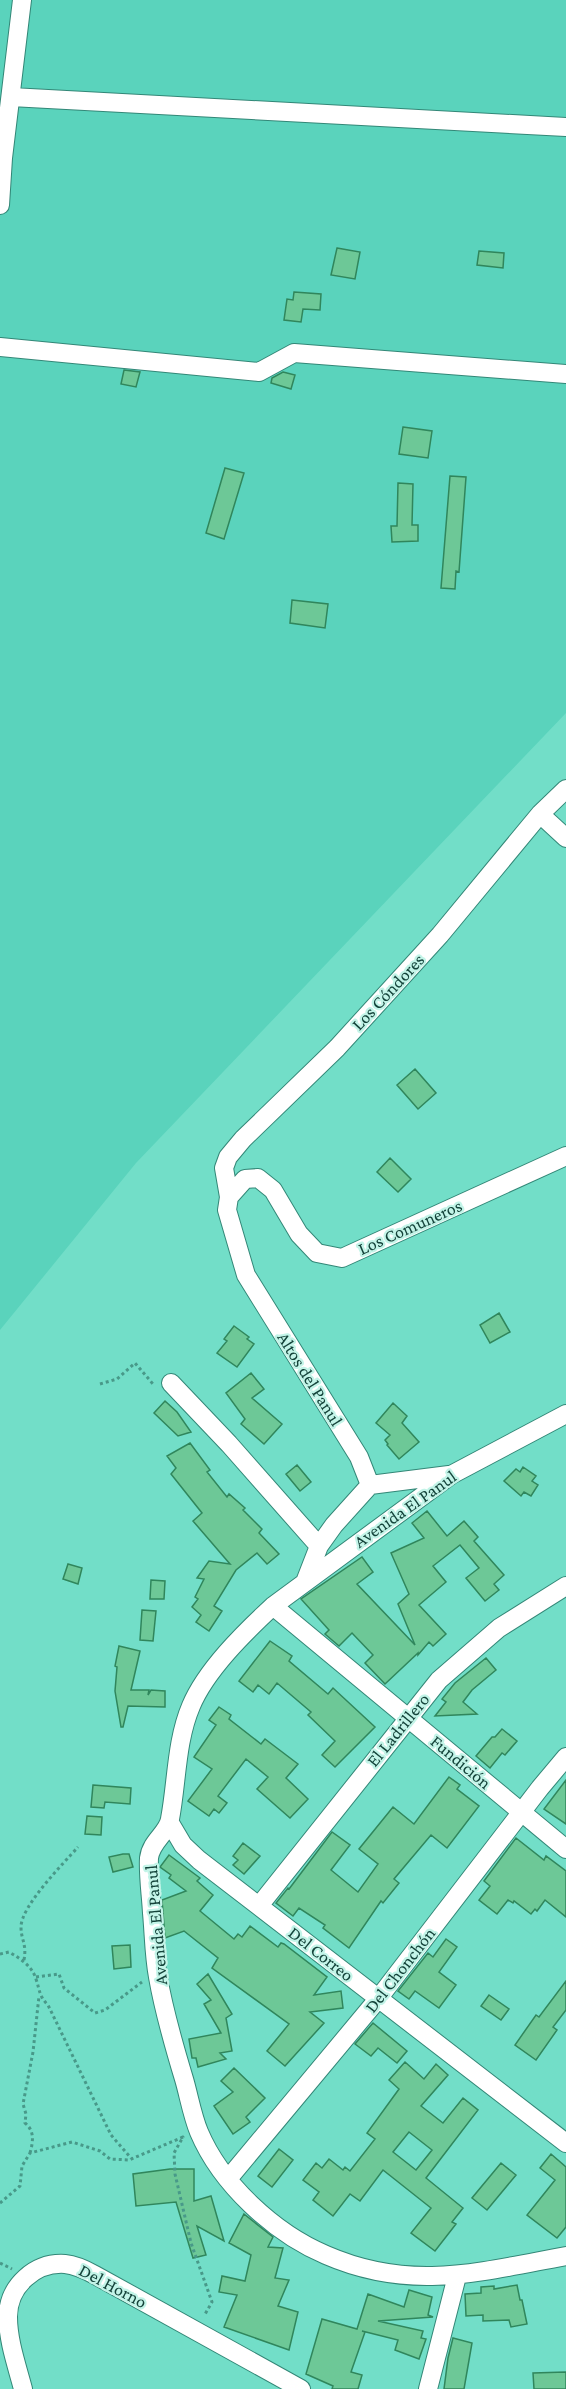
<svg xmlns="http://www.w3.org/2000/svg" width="566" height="2389" viewBox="0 0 566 2389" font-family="'Crimson Pro',serif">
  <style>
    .built { fill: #5ad3bc }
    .building { fill: #6dc897; stroke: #30865c; stroke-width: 1.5; fill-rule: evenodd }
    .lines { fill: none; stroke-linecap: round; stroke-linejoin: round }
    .minor-casing { stroke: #338777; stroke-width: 20 }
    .path { stroke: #489989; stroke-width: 3; stroke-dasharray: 3 3; stroke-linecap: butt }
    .minor { stroke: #fff; stroke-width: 18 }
    .labels { text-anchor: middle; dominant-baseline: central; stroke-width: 4.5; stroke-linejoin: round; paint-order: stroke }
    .street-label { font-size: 18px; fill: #14433a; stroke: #c3f4e8 }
  </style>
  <rect width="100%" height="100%" fill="#72dec8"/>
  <path class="built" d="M0,0h566v713l-430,450 -136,167z"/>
  <path class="building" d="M337,248l23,4 -5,27 -24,-4z
    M479,251l25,2 -1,15 -26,-3z
    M294,292l27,2 -1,16 -17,-1 -2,13 -17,-2 3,-21 6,1z
    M124,370l16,2 -4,15 -15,-3z
    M283,372l12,3 -4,14 -20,-6 1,-5z
    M403,427l29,4 -4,27 -29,-4z
    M225,468l19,5 -20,66 -18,-6z
    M450,476l16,1 -7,95 -3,-1 -1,18 -14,-1z
    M398,483l15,1 -1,41h6v16l-26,1 -1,-16h6z
    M292,600l36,4 -3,24 -35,-5z
    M415,1069l21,24 -18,16 -21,-24z
    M390,1158l21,21 -13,13 -21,-20z
    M499,1313l11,19 -20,11 -10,-18z
    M234,1326l15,11 -2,2 7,5 -17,23 -20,-14 10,-12 -3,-2z
    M251,1373l13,16 -12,9 30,26 -18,20 -23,-20 4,-5 -19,-26z
    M165,1401l12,11 14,20 -13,4 -24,-23z
    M393,1403l14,13 -5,7 17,19 -20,17 -12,-14 1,-1 -3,-4 5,-5 -14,-12z
    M190,1443l20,27 -3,2 20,25 2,-3 16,14 -2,2 19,19 -3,4 20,21 -12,10 -10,-11 -21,17 -22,36 8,5 -13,20 -13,-9 5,-7 -9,-8 6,-8 -3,-2 9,-18 -7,-1 12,-17 21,3 -37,-43 9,-8 -31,-39 5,-6 -9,-12z
    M297,1465l14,17 -11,9 -14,-17z
    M523,1467l13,9 -4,5 6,4 -7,11 -7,-4 -3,4 -17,-15 12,-12 4,3z
    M427,1511l20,25 17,-15 14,16 -4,4 30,34 -10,9 5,6 -14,11 -19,-23 13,-10 -19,-23 -27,21 13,16 -27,23 27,29 -13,12 -4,-4 -11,13v-2l-33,31 -20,-21 8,-8 -21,-22 -13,13 -14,-12 4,-4 -28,-31 61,-42 11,15 -16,12 58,61 -17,-41 11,-10 -18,-41 33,-15 -12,-15z
    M68,1564l14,4 -4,16 -15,-5z
    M151,1580l14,1 -1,18h-14z
    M142,1610l14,1 -3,30 -13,-1z
    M270,1641l22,15 -3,5 39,33 5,-6 42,39 -40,40 -13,-12 13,-14 -27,-26 3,-3 -34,-29 -8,11 -11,-9 -5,7 -14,-11z
    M119,1646l21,5 -9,39h18l-1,5 3,-5 14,1v16l-37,-1 -5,21h-2l-6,-36 2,-24 -2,-1z
    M486,1658l10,12 -24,20 -9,12 14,12 -42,2 11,-14 -4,-3 13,-16z
    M219,1707l12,8 -2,4 32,25 4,-5 33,25 -12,14 22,21 -18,19 -33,-29 11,-12 -22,-18 -28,37 9,7 -8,10 -5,-4 -5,7 -21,-15 24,-32 -18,-12 22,-32 -7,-5z
    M502,1729l15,12 -12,14 -3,-2 -12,15 -14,-12 16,-19h3z
    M449,1777l11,8 -3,4 22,17 -32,42 -16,-13 -37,44 5,4 -16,20 -2,-2 -32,47 -26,-20 2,-3 -26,-17 -6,8 -17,-13 12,-15 1,1 43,-57 18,13 -19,25 27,22 20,-28 -19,-15 34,-42 21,17z
    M566,1780v44l-22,-15z
    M93,1785l38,3 -1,16 -25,-2 -1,6 -13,-1z
    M87,1816l15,1 -1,18 -16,-1z
    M516,1838l28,22 2,-4 20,15v46l-21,-17 -8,11 -2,-2 -4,5 -17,-13 -1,2 -5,-3 -11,14 -18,-14 11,-14 -6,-5z
    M243,1843l17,13 -16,18 -11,-9 5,-5 -5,-4z
    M123,1854h6l4,13 -20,5 -4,-15z
    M169,1855l31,23 -3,3 16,14 -13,16 34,28 4,-5 4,3 8,-11 28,21 3,-4 3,1 43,33 -13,18 27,-4 2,17 -33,4 14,11 -39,43 -18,-15 22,-27 -77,-56 6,-10 -34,-27 -19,7 -3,-38 24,-9 -17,-13 2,-3 -11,-8z
    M446,1939l11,8 -18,25 17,13 -17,23 -24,-17 -6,8 -11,-8 30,-38 5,4z
    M130,1945l1,22 -17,2 -2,-23z
    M208,1974l24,40 -6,4 6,33 -12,2 6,6 -28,8 -2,-9h-4l-3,-19 32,-6 -17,-29 7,-4 -14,-16z
    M566,1981v29l-13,17 4,3 -21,30 -21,-15 21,-30 3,2z
    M489,1995l20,14 -8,11 -20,-14z
    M373,2023l34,28 -10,12 -19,-15 -7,8 -16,-12z
    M405,2062l19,17 12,-15 12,11 -27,31 22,17 20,-25 15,12 -52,68 37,30 -11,14 4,2 -21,27 -24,-18 20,-25 -48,-38 -23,31 -10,-7 -17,22 -20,-16 6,-8 -16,-12 13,-17 6,5 7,-9 14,11 2,-3 5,4 25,-32 -8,-6 32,-44 -10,-9zM409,2132l23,18 -16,20 -23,-18z
    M234,2068l31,30 -19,19 4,5 -17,12 -19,-28 19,-14 -12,-11z
    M279,2149l14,11 -21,27 -14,-11z
    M551,2154l15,13v60l-9,11 -30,-23 28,-35 -15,-12z
    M501,2163l15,12 -29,35 -15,-12z
    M170,2169h24v32l17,-5 13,45 -27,-15 9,29 -13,3 -17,-56 -40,4 -3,-32z
    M244,2214l29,23 -5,10 15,1 -8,30 14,2 -11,26 20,6 -9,38 -65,-23 13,-32 -18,-3 3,-16 23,5 6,-26 -22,-12z
    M517,2285l3,15h2l5,24 -16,3 -2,-7 -26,1v-6l-17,1 -1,-22 16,-1v-6l13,-1v3z
    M409,2290l23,7 -4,18 5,2 -55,4 45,10 -2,7 5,1 -7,20 -24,-9 3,-10 -36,-9 3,1 -14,40 11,3 -4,14h-26l1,-3 -27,-12 16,-55 35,10 11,-35 36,13z
    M453,2338l19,5 -8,46h-20l4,-31z
    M566,2372v17h-32l-1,-16z"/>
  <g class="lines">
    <defs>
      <path id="minor" d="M11,97l555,30
        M0,205l3,-47 19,-158
        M0,347l259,25 35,-19 272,21
        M540,814l26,24
        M229,1197l-5,-29 4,-11 15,-18 94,-91 103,-113 100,-121 26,-25
        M171,1383l58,61 90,102 -14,36
        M566,1414l-115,61 -178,131c-29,27 -67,64 -82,100 -15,35 -14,76 -21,113 -2,14 -19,22 -21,39 -1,18 2,36 3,55 2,21 2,43 6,64 6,35 16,69 26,102 5,17 8,36 15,53 22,52 75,101 127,123 85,37 153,17 240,1
        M370,1485l-11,-28 -113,-182 -19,-65 2,-13 16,-18 13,-1 15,12 26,44 18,19 25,5 224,-102
        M319,1546l15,-21 36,-40 79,-10
        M273,1606l293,243
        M170,1823l13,22 16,15 367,283
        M259,1906l180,-226 60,-52 67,-42
        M228,2179l150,-180 162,-211 26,-31
        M23,2389c-6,-23 -15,-48 -15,-72 0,-31 27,-55 57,-53 11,1 21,6 30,11l206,114
        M428,2389l29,-113"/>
    </defs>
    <use href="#minor" class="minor-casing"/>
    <path class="path" d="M100,1384l17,-5 18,-16 18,21
      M0,1954l9,-2c12,7 23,14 27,27 4,12 3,17 12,26l63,130 20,23
      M24,1960c3,-16 -3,-20 -3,-33 0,-21 42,-63 57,-80
      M36,1977l23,-3 5,14 31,25 10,-3 37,-28
      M30,2153c3,-11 5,-22 -5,-30l1,-9 -3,-10 10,-52 6,-56
      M0,2203l20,-17 2,-20 8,-13 42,-11 28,9 10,8 19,1 54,-23 -9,16 1,21 16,69 21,59 -8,14
      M0,2263l12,6"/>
    <use href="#minor" class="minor"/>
  </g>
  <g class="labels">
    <g class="street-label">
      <text transform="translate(388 992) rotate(-47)">Los Cóndores</text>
      <text transform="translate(410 1227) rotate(-24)">Los Comuneros</text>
      <text transform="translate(310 1379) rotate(58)">Altos del Panul</text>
      <text transform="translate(405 1509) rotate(-35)">Avenida El Panul</text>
      <text transform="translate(398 1730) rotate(-51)">El Ladrillero</text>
      <text transform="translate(461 1762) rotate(40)">Fundición</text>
      <text transform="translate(156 1925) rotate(-95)">Avenida El Panul</text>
      <text transform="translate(321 1954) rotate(38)">Del Correo</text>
      <text transform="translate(400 1970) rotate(-52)">Del Chonchón</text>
      <text transform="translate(113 2286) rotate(28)">Del Horno</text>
    </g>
  </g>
</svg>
